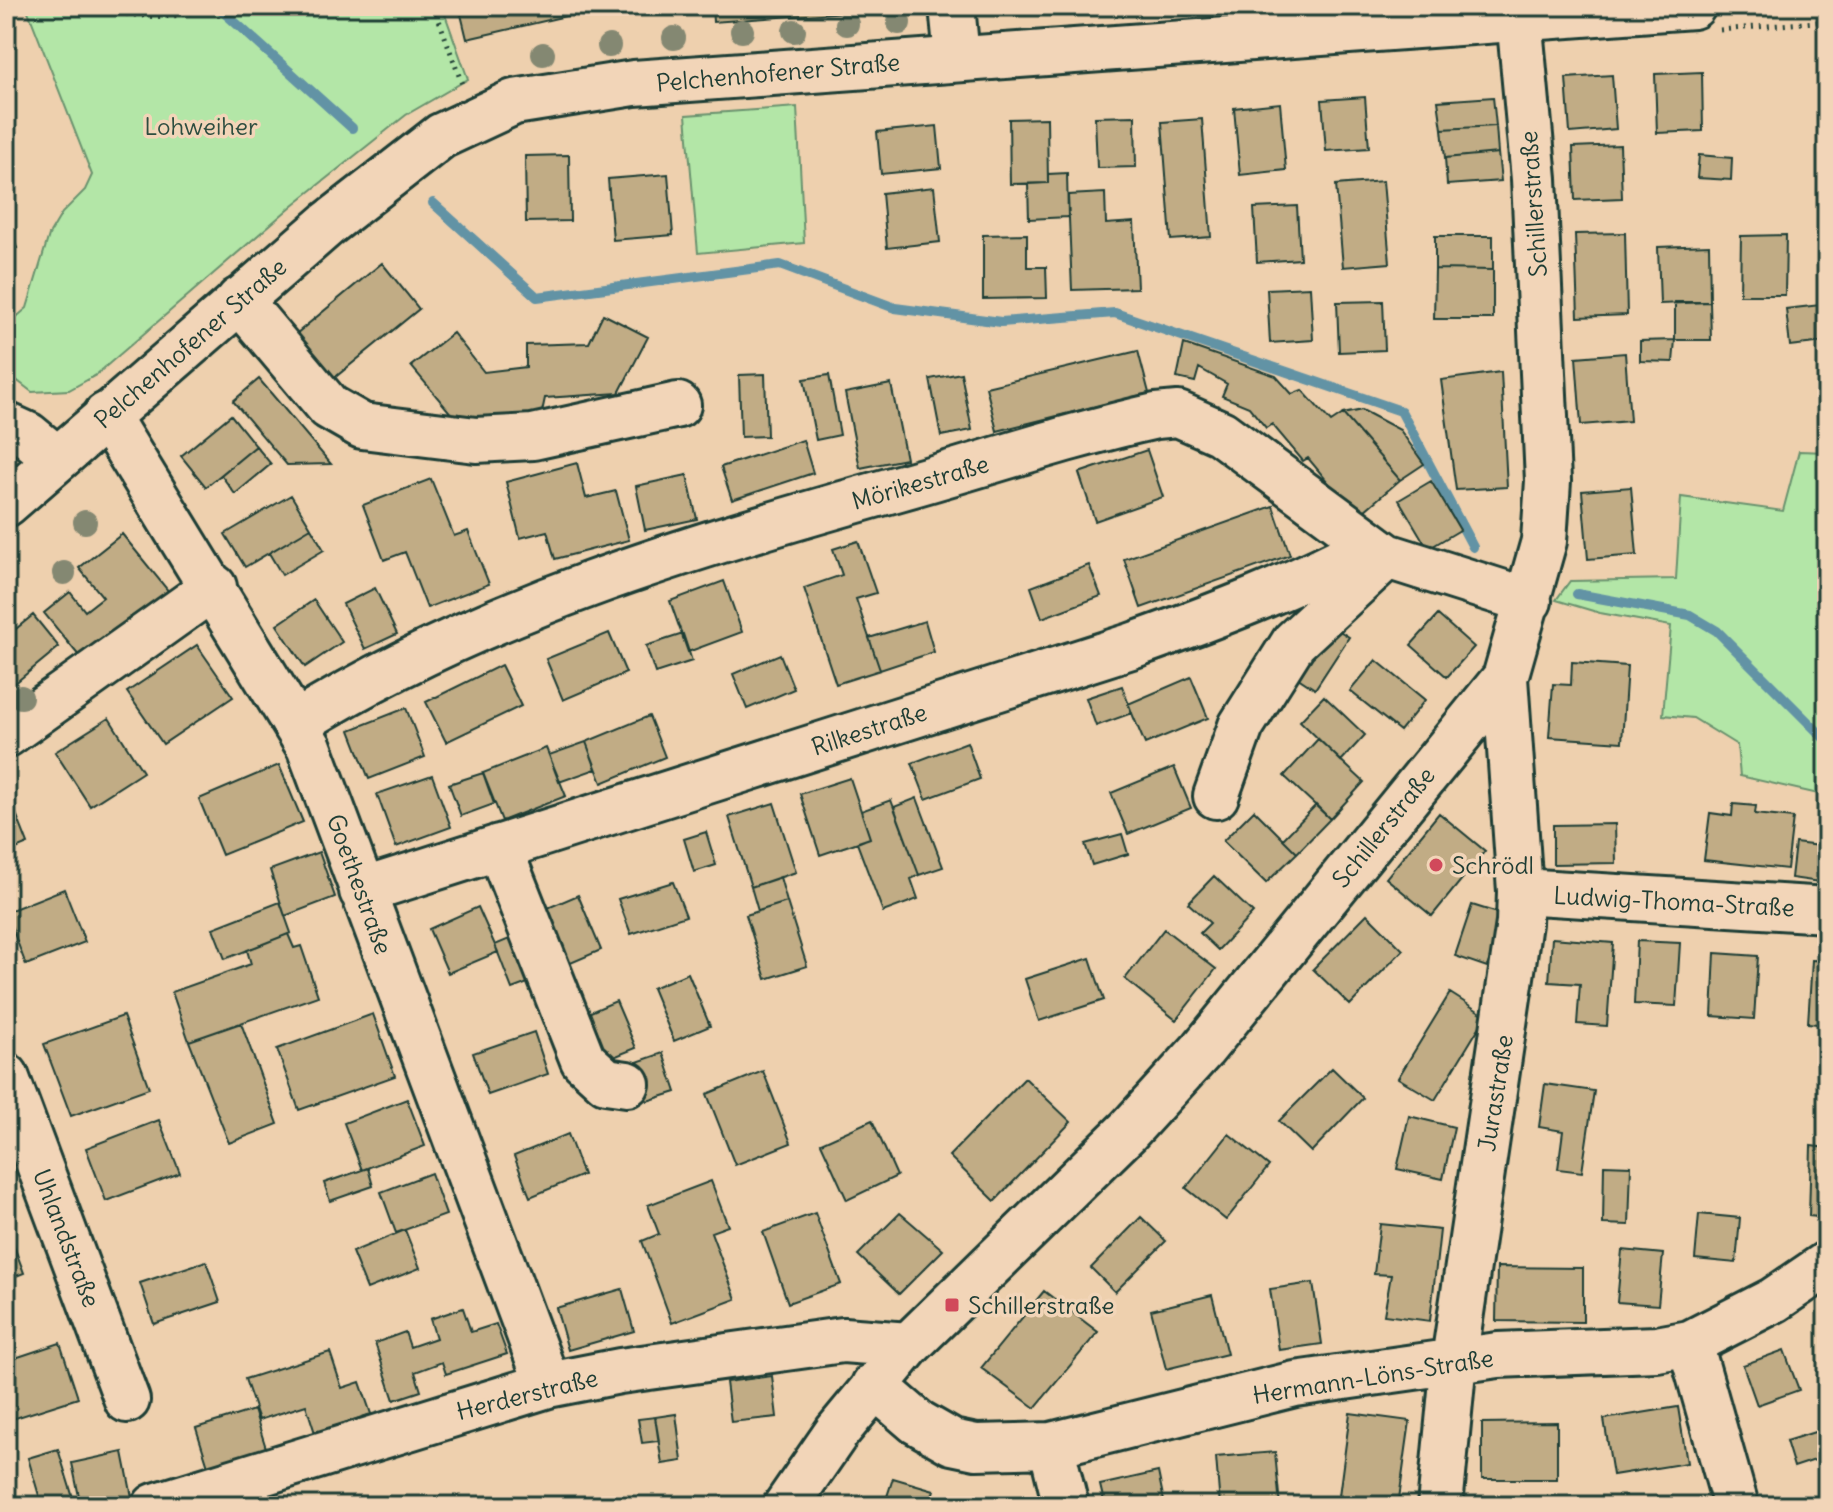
<svg xmlns="http://www.w3.org/2000/svg" width="1833" height="1512" viewBox="0 0 1833 1512" font-family="Delius,sans-serif">
  <style>
    .green { fill: #b3e6a7; stroke: #69926e; stroke-width: 2 }
    .lines { fill: none; stroke-linecap: round; stroke-linejoin: round }
    .stream { stroke: #6293a5; stroke-width: 10 }
    .building { fill: #c1ac85; stroke: #1f3d34; stroke-width: 2 }
    .minor-casing { stroke: #1f3d34; stroke-width: 50 }
    .major-casing { stroke: #1f3d34; stroke-width: 50 }
    .path { stroke: #1f3d34; stroke-width: 5; stroke-dasharray: 2 6; stroke-linecap: butt }
    .minor { stroke: #f2d5b8; stroke-width: 44 }
    .major { stroke: #f2d5b8; stroke-width: 44 }
    .tree { fill: #848872 }
    .poi-dot { fill: #d1495b; stroke: #f2d5b8; stroke-width: 3 }
    .labels { text-anchor: middle; dominant-baseline: central; stroke-width: 7; stroke-linejoin: round; paint-order: stroke }
    .street-label { font-size: 24px; fill: #1f3d34; stroke: #f2d5b8 }
    .park-label { font-size: 24px; fill: #2e4e40; stroke: #f2d5b8 }
    .poi-label { font-size: 24px; fill: #1f3d34; stroke: #f2d5b8; text-anchor: start }
  </style>
  <rect width="100%" height="100%" fill="#eed0ae"/>
  <filter id="ink" filterUnits="userSpaceOnUse"><feTurbulence type="fractalNoise" baseFrequency=".0125" numOctaves="2"/><feDisplacementMap in="SourceGraphic" scale="16" xChannelSelector="R" yChannelSelector="G"/><feConvolveMatrix kernelMatrix="1 2 1 2 8 2 1 2 1" color-interpolation-filters="sRGB"/></filter>
  <g filter="url(#ink)">
    <path class="green" d="M26,6h416l26,73 -62,36 -113,90 -197,170 -27,15 -37,2 -26,-20v-46l21,-18 22,-73 13,-22 23,-23 7,-15z
      M797,107l7,136 -106,10 -12,-138z
      M1799,451l28,1v344l-87,-20 -3,-31 -44,-27 -30,-3 8,-89 -71,-13 -44,-13 14,-19 106,-2 5,-82 102,14z"/>
    <g class="lines">
      <path class="stream" d="M217,6l135,122
        M433,203l104,94 243,-32 115,43 106,14 114,-9 286,98 72,136
        M1577,594l113,21 27,16 110,110"/>
    </g>
    <path class="building" d="M459,6h150l-142,33z
      M712,6h187v2l-186,14z
      M1702,72l1,59 -46,2 -2,-59z
      M1612,75l4,54 -46,4 -4,-55z
      M1365,97l4,51 -43,3 -4,-51z
      M1493,97l3,29 -54,3 -4,-28z
      M1827,99v44h-6l-3,-43z
      M1280,103l6,67 -46,5 -6,-67z
      M1135,116l1,51 -39,1 -2,-51z
      M1047,118l1,65 -38,1 -1,-65z
      M1202,119l9,118 -40,3 -9,-118z
      M937,126l4,42 -60,6 -4,-42z
      M1496,126l2,27 -53,5 -3,-29z
      M1620,145l2,53 -47,2 -2,-53z
      M1498,153l3,28 -54,4 -2,-27z
      M569,155l1,66 -44,1 -1,-66z
      M1699,155l33,3 -1,22 -34,-2z
      M1067,173l1,44 -39,2 -1,-35 20,-1v-9z
      M668,174l5,61 -60,5 -5,-61z
      M1383,181l7,82 -47,4 -7,-82z
      M934,187l6,55 -53,6 -5,-55z
      M1105,193l1,31 28,-2 3,66 -65,2 -4,-95z
      M1297,206l3,53 -43,3 -3,-54z
      M6,221l11,27 -11,5z
      M1625,233l2,82 -49,2 -3,-83z
      M1027,234v33h19l1,31 -64,1v-64z
      M1786,235l-1,60h-45l1,-59z
      M1435,236h58v34l-58,-1z
      M1709,245l1,57 -50,2 -2,-57z
      M382,263l37,46 -86,70 -37,-45z
      M1818,265h9v57h-6z
      M1435,269l58,1v49h-59z
      M1310,287l3,53 -43,3 -3,-54z
      M1383,301l2,49 -46,2 -2,-50z
      M1675,302h35l1,38h-36z
      M1820,305l4,37 -34,4 -4,-37z
      M603,314l45,23 -29,56 -74,5 -6,28 -71,8 -57,-68 42,-33 31,39 42,-5v-22l63,-2z
      M1675,340l-2,22 -33,-1v-20z
      M1184,344l92,32 16,18 10,-4 29,32 12,-8 57,66 -43,37 -49,-59 -5,3 -31,-37 -6,4 -17,-21 -27,-11 5,-12 -28,-16 -4,14 -18,-4z
      M1138,351l11,42 -152,38 -11,-44z
      M1625,353l5,68 -49,4 -5,-68z
      M1501,372l6,115 -51,3 -15,-110z
      M961,373l11,57 -31,6 -11,-57z
      M765,374l2,62 -26,1 -2,-62z
      M829,375l11,60 -24,5 -12,-61z
      M259,379l72,85 -44,1 -54,-64z
      M891,384l15,75 -46,9 -15,-75z
      M1362,410l38,20 24,34 -24,16 -57,-66z
      M231,415l25,31 -50,41 -25,-31z
      M803,440l10,33 -81,27 -11,-33z
      M256,446l15,18 -36,30 -14,-19z
      M1147,450l16,47 -68,24 -16,-48z
      M577,463l9,35 30,-7 13,49 -74,19 -8,-28 -27,7 -14,-56z
      M687,475l10,44 -52,11 -9,-44z
      M431,479l23,57 14,-5 21,53 -62,24 -22,-56 -21,8 -21,-55z
      M1431,481l29,49 -32,19 -29,-49z
      M1631,487l6,68 -49,4 -6,-68z
      M291,495l20,33 -66,39 -20,-33z
      M1273,506l17,49 -149,53 -17,-49z
      M311,528l13,22 -42,25 -13,-22z
      M122,534l48,59 -86,69 -40,-49 26,-21 15,19 18,-14 -24,-29z
      M858,541l18,52 -20,6 24,71 -44,14 -32,-96 38,-13 -9,-26z
      M1089,565l12,31 -59,22 -11,-31z
      M724,581l18,51 -54,20 -18,-51z
      M375,588l22,46 -32,15 -22,-45z
      M314,600l28,42 -37,25 -28,-42z
      M33,615l26,32 -51,42 -2,-52z
      M1438,615l36,32 -27,30 -36,-32z
      M925,621l9,31 -54,18 -11,-32z
      M1327,623l22,14 -34,52 -23,-15z
      M609,633l17,40 -63,27 -17,-41z
      M683,634l9,27 -37,12 -9,-27z
      M197,645l36,52 -70,47 -36,-52z
      M780,654l14,35 -47,20 -14,-35z
      M1376,660l49,40 -25,31 -50,-40z
      M1572,662l55,4 -5,76 -73,-5 4,-53 18,1z
      M501,665l20,41 -75,36 -20,-40z
      M1191,677l17,41 -63,26 -17,-40z
      M1122,686l10,27 -36,13 -10,-28z
      M1324,696l41,39 -24,26 -41,-40z
      M406,708l19,49 -56,22 -19,-49z
      M649,716l16,41 -63,26 -16,-41z
      M109,718l34,54 -53,34 -35,-54z
      M1318,739l46,43 -34,37 -46,-43z
      M586,742l10,27 -37,13 -10,-27z
      M967,742l13,37 -54,20 -14,-36z
      M546,748l20,48 -64,25 -19,-48z
      M279,765l24,57 -81,33 -23,-56z
      M1174,767l17,41 -63,26 -17,-41z
      M483,773l11,31 -33,12 -12,-32z
      M432,775l19,52 -55,20 -19,-53z
      M850,778l20,60 -50,17 -20,-61z
      M6,788l22,56 -22,9z
      M917,798l26,69 -24,8 -25,-68z
      M891,800l28,75 -8,4 7,20 -35,13 -26,-69 13,-5 -9,-27z
      M774,803l22,69 -45,15 -22,-70z
      M1733,804l23,2 -1,8 38,4 -6,51 -83,-9 6,-47 22,3z
      M1316,805l14,14 -33,34 -14,-14z
      M1254,810l43,43 -31,30 -43,-42z
      M1439,813l46,38 -53,65 -46,-38z
      M1615,824l1,39 -63,1v-39z
      M706,832l10,33 -22,7 -10,-33z
      M1122,834l6,20 -36,11 -7,-21z
      M1795,843l32,4v36l-36,-5z
      M319,852l16,45 -50,19 -15,-46z
      M1214,876l39,37 -35,37 -18,-17 10,-10 -22,-20z
      M780,877l7,25 -29,9 -7,-24z
      M673,882l13,34 -55,18 -13,-35z
      M64,889l21,53 -59,23 -20,-53z
      M578,895l23,55 -42,18 -23,-55z
      M280,902l11,31 -66,26 -12,-31z
      M787,902l20,64 -41,13 -20,-64z
      M1472,905l32,10 -17,52 -32,-11z
      M478,907l20,45 -50,21 -19,-44z
      M1367,914l36,36 -53,55 -37,-36z
      M1164,929l52,40 -40,51 -51,-41z
      M288,934l6,14 7,-2 17,50 -129,45 -17,-49 79,-28 -4,-14z
      M519,935l17,45 -24,9 -17,-44z
      M1552,938l61,5 -6,83 -30,-2 3,-40 -31,-2z
      M1637,941l43,2 -4,63 -42,-2z
      M1715,953l43,3 -4,63 -42,-3z
      M1090,958l14,42 -65,21 -14,-42z
      M1812,960l15,1v64l-19,-2z
      M688,973l22,53 -36,15 -22,-53z
      M1450,993l36,23 -51,84 -37,-22z
      M616,1001l20,47 -42,17 -20,-46z
      M373,1014l22,62 -96,34 -22,-61z
      M123,1016l26,72 -78,28 -27,-72z
      M241,1023l37,101 -49,19 -40,-102z
      M534,1032l14,42 -60,21 -15,-42z
      M663,1053l13,39 -29,9 -13,-38z
      M1332,1068l31,30 -52,54 -32,-31z
      M763,1071l28,72 -56,22 -28,-71z
      M1025,1078l46,44 -76,79 -46,-45z
      M1545,1084l49,7 -12,81 -24,-3 5,-38 -24,-4z
      M407,1099l18,47 -63,24 -18,-47z
      M1409,1116l45,11 -11,52 -46,-10z
      M159,1120l21,53 -74,28 -20,-53z
      M872,1120l25,56 -50,24 -26,-57z
      M568,1134l15,41 -53,22 -16,-41z
      M1229,1134l40,32 -43,54 -40,-32z
      M1811,1146l16,2v70l-18,-2z
      M1604,1165l27,1 -2,59 -26,-1z
      M368,1168l5,18 -43,15 -6,-18z
      M431,1173l15,42 -50,18 -15,-41z
      M711,1181l17,45 -17,6 25,67 -64,24 -30,-82 17,-7 -11,-29z
      M815,1213l26,71 -53,19 -25,-71z
      M900,1213l43,37 -44,44 -41,-39z
      M1699,1214l41,4 -4,45 -41,-4z
      M1141,1217l25,24 -51,51 -24,-24z
      M1380,1224l60,6 -10,91 -46,-6 7,-40 -17,-1z
      M6,1225l18,48 -18,7z
      M405,1230l15,38 -53,21 -15,-37z
      M1622,1250l41,4 -5,51 -41,-3z
      M206,1261l14,41 -66,22 -14,-41z
      M1497,1267l86,1v54l-87,-1z
      M1313,1283l9,61 -43,6 -9,-61z
      M622,1289l12,42 -66,19 -12,-42z
      M1044,1291l54,41 -63,76 -54,-40z
      M1212,1295l15,59 -61,15 -15,-59z
      M463,1308l8,24 25,-8 11,30 -61,20 -4,-12 -27,10 6,19 -27,9 -19,-57 30,-11 5,15 26,-9 -6,-19z
      M60,1343l18,55 -72,23v-60z
      M1784,1350l15,40 -42,15 -14,-40z
      M330,1352l12,36 18,-6 11,32 -56,19 -9,-28 -47,15 -14,-41z
      M772,1376l5,41 -46,5 -5,-40z
      M1678,1407l9,56 -74,12 -9,-56z
      M254,1410l12,38 -58,18 -12,-38z
      M1350,1413l60,8 -12,85 -60,-3z
      M676,1414l6,47 -20,3 -7,-47z
      M655,1417l4,24 -17,2 -4,-24z
      M1557,1422v57h-75v-56z
      M1821,1430l6,26 -33,11 -8,-26z
      M58,1449l16,52 -32,5 -14,-48z
      M123,1452l9,45 -51,9 -9,-43z
      M1275,1452l5,54h-60l-4,-49z
      M1158,1472l7,34h-60l-5,-21z
      M893,1478l41,12 -5,16h-45z"/>
    <g class="lines">
      <defs>
        <path id="minor" d="M952,6l5,51
          M239,300l90,107 33,19 114,14 57,-3 145,-32
          M106,415l203,332 239,638
          M6,425l22,10 29,24
          M297,723c186,-115 393,-176 602,-235 86,-24 171,-53 257,-72l22,-2 43,19 166,123 142,45
          M6,735l208,-148
          M1216,796l25,-70 53,-84 93,-86
          M499,847l84,213 23,21 21,3
          M362,891l769,-245c82,-29 161,-59 238,-100
          M1520,891l307,19
          M6,1076l121,324
          M1690,1343l46,163
          M874,1385l43,37 35,20 24,5 75,-2 244,-61 203,-29 159,-6 33,-6 84,-43 53,-36
          M1051,1445l15,61
          M155,1506l393,-121 72,-14 223,-31 66,5
          M786,1506l51,-74 72,-87 219,-214 75,-82 302,-371 39,-137 4,-60 -14,-302 -16,-173
          M1440,1506l14,-146 65,-437 1,-32 -15,-213"/>
        <path id="major" d="M6,504l322,-280 113,-88 73,-34 120,-19 1059,-77"/>
      </defs>
      <use href="#minor" class="minor-casing"/>
      <use href="#major" class="major-casing"/>
      <path class="path" d="M87,6c35,8 86,19 118,0
        M434,6l28,78
        M1720,30l107,-9"/>
      <use href="#minor" class="minor"/>
      <use href="#major" class="major"/>
    </g>
    <g class="tree">
      <circle cx="899" cy="23" r="12"/>
      <circle cx="847" cy="24" r="12"/>
      <circle cx="742" cy="31" r="12"/>
      <circle cx="794" cy="31" r="12"/>
      <circle cx="674" cy="38" r="12"/>
      <circle cx="609" cy="46" r="12"/>
      <circle cx="543" cy="54" r="12"/>
      <circle cx="85" cy="522" r="12"/>
      <circle cx="64" cy="573" r="12"/>
      <circle cx="21" cy="697" r="12"/>
    </g>
  </g>
  <g class="poi-dot">
    <circle cx="1436" cy="865" r="8"/>
    <rect x="944" y="1297" width="16" height="16" rx="4"/>
  </g>
  <g class="labels">
    <g class="street-label">
      <text transform="translate(778 72) rotate(-5)">Pelchenhofener Straße</text>
      <text transform="translate(1533 204) rotate(-94)">Schillerstraße</text>
      <text transform="translate(190 343) rotate(-41)">Pelchenhofener Straße</text>
      <text transform="translate(920 482) rotate(-16)">Mörikestraße</text>
      <text transform="translate(869 729) rotate(-18)">Rilkestraße</text>
      <text transform="translate(1383 827) rotate(-51)">Schillerstraße</text>
      <text transform="translate(360 884) rotate(70)">Goethestraße</text>
      <text transform="translate(1674 901) rotate(3)">Ludwig-Thoma-Straße</text>
      <text transform="translate(1495 1093) rotate(-81)">Jurastraße</text>
      <text transform="translate(67 1238) rotate(69)">Uhlandstraße</text>
      <text transform="translate(1373 1376) rotate(-9)">Hermann-Löns-Straße</text>
      <text transform="translate(527 1394) rotate(-14)">Herderstraße</text>
    </g>
    <g class="park-label">
      <text x="201" y="126">Lohweiher</text>
    </g>
    <g class="poi-label">
      <text x="1452" y="865">Schrödl</text>
      <text x="968" y="1305">Schillerstraße</text>
    </g>
  </g>
  <rect width="1833" height="1512" fill="none" stroke="#f2d5b8" stroke-width="32"/>
  <rect x="16" y="16" width="1801" height="1480" fill="none" stroke="#1f3d34" stroke-width="3" filter="url(#ink)"/>
</svg>
